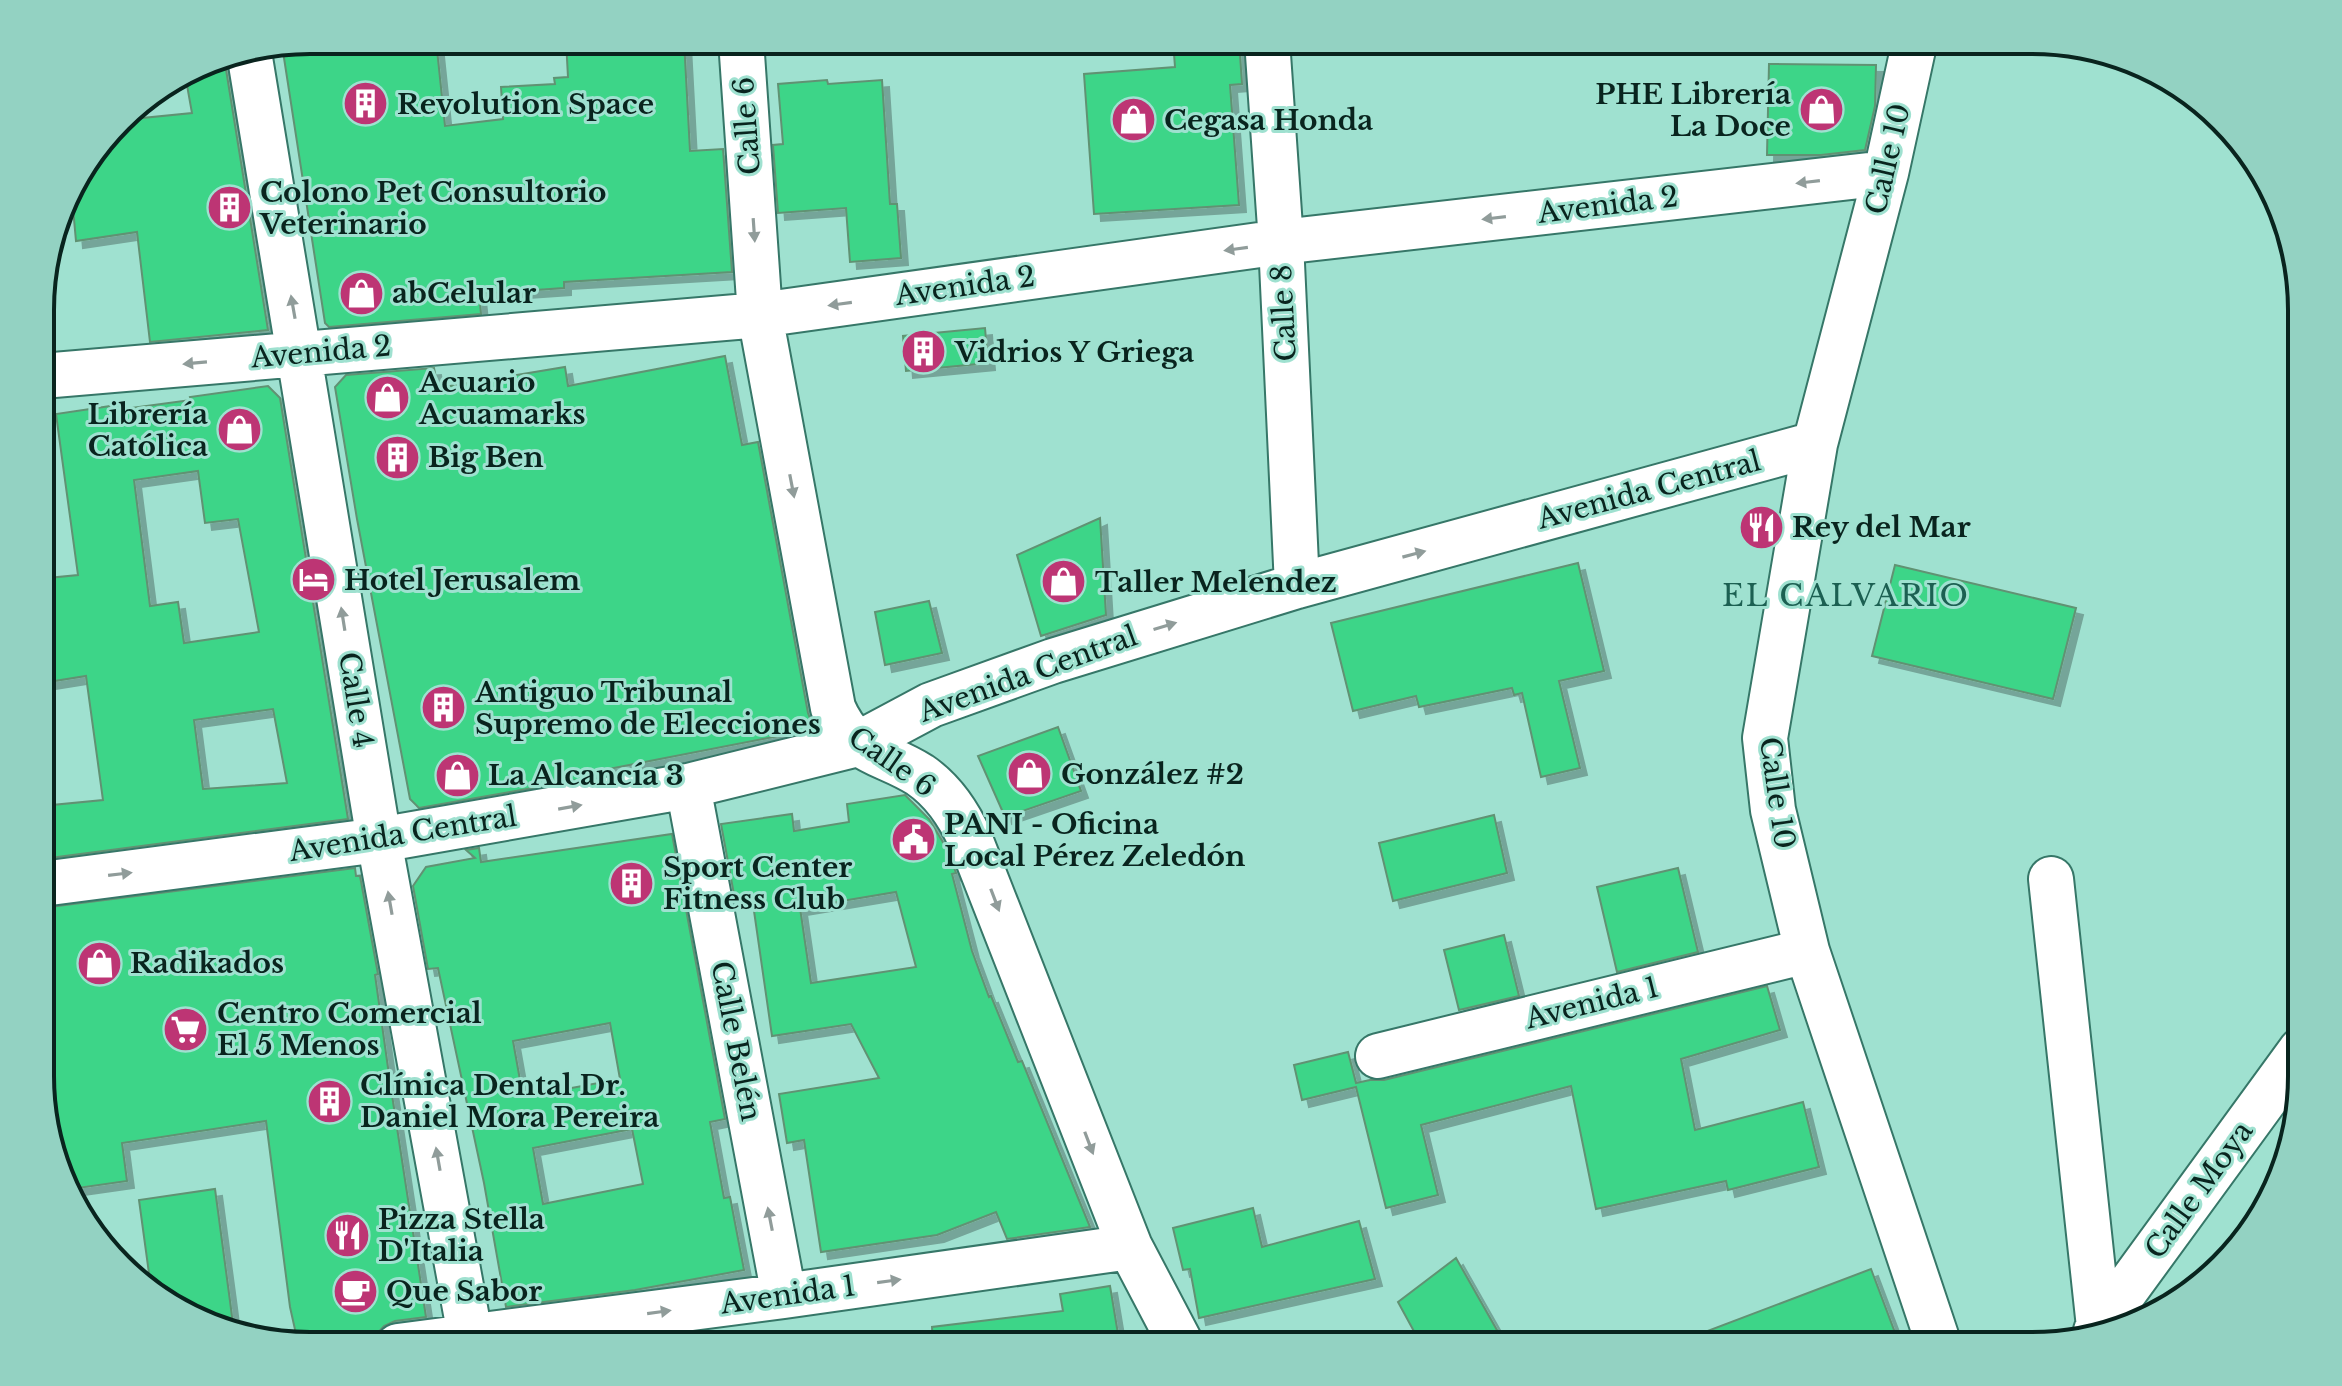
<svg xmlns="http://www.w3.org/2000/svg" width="2342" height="1386" viewBox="0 0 2342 1386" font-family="'Libre Baskerville',serif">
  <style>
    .building { fill: #3ed588; stroke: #619273; stroke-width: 2; fill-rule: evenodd; filter: url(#shadow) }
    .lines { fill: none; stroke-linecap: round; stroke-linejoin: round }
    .minor-casing { stroke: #367768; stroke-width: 48 }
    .minor { stroke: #fff; stroke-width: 44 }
    .oneway { fill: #909c9a }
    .labels { text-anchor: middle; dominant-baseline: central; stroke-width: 6; stroke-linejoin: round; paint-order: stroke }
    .poi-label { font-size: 28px; font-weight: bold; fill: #09241e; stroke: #9fe1d0; text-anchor: start }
    .street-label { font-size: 28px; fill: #09241e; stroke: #9fe1d0 }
    .neighbourhood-label { font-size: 30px; letter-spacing: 2px; fill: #1c6052; stroke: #9fe1d0 }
    .rim { fill: none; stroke: #09241e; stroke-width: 4 }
  </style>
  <defs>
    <filter id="shadow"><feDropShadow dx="7" dy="7" stdDeviation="0" flood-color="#0004"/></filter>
  </defs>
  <rect width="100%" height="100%" fill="#9fe1d0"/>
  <path class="building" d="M318,40h118l9,86 58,-7 -2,-32 54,-3 -1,-6 14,-1 -2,-37h118l6,111 33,-2 9,123 -168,10v6l-85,6 2,20 -152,13 -4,-4 -43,-278z
    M1173,40h66l3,44 -12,1 9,120 -145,9 -10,-140 91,-7z
    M224,57l44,273 -118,12 -13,-110 -61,9 -5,-55 51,-66 70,-7 -7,-39 22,-14z
    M1769,64l107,1 -1,41 -10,44 -44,5h-54z
    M827,80l1,4 54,-4 8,124h7l4,54 -51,4 -4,-54 -68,5 -5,-68 10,-1 -5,-60z
    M985,328l3,35 -82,8 -3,-35z
    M725,356l17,89 16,-3 50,271 6,16 -226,44 1,5 -170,30 -9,-9 -53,-280 -22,-132 11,-12 88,-7 4,20 127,-21 3,19z
    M268,386l12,12 68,421 -306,40v-53l61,-6 -17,-124 -44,7v-69l11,-1 -5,-35 30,-3 -22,-161 68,-10v5l67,-9 -1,-3zM198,471l7,52 33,-4 21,113 -75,11 -6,-41 -28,4 -16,-126zM273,709l14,74 -84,6 -9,-69z
    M1100,518l6,97 -65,21 -24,-81z
    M1578,563l26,108 -45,10 21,87 -39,9 -19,-84 -8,2 -2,-7 -93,19 -3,-11 -63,15 -22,-88z
    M1895,565l181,43 -23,91 -181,-43z
    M929,601l13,52 -57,12 -10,-53z
    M1058,727l23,64 -76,26 -27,-61z
    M905,795l24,24 18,30 9,24 -4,1 20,77 17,46 2,-1 27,66 4,-1 68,166 -83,12 -11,-27 -59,23 -116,17 -17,-112 -17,3 -8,-49 100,-16 -28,-54 -79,12 -20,-139 -17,3 -14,-76 71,-10 2,17 55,-9 -2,-18zM896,892l20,75 -105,16 -11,-75z
    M1494,815l13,58 -114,28 -14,-58z
    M672,834l53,285 -15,3 14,76 6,-1 14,73 -109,20 -129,17 -22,-124 -46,-215 -10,1 -15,-83 13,-19 49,-9 -9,-8 13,-2 2,14zM610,1023l10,56 -97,18 -10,-56zM632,1129l11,55 -100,20 -10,-56z
    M355,868l1,8h4l18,98 -3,1 15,107 36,235 -31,4 -11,5 -9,10 -1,7 -65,3 -11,-3 -8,-36 -24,-186 -144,22 5,38 -56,8 -23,-63 -6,-41v-177z
    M1678,868l20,84 -81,20 -20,-85z
    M1504,935l15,61 -60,14 -15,-60z
    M1767,986l13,44 -99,29 14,71 108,-28 16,65 -91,23 -2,-9 -130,28 -25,-123 -150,39 17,70 -52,13 -30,-121 -54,13 -8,-35 54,-13 8,31 14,-3h14z
    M215,1189l15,112 3,24 -59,-15 -23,-22 -12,-88z
    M1253,1208l9,39 97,-26 16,58 -176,39 -9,-49 -7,1 -10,-42z
    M1456,1258l42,74 -24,14h-52l-24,-44z
    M1871,1269l29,77h-224v-3z
    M1110,1286l10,60h-187l-1,-19 131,-16 -3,-17z"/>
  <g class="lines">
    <defs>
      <path id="minor" d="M741,40l19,275 73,393c20,47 49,43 87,67 22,15 39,40 50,64l160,408 52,99
        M1267,40l14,202 16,344
        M1915,40l-29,133 -71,271 -50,294 8,72 34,141 132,394
        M249,52l130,788 93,506
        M42,376l718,-61 521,-73 605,-69
        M688,786l96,510
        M2051,879l48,448
        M42,884l337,-44 309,-54 170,-42 73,-39 122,-44 244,-75 518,-142
        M1378,1056l429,-105
        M2096,1331l205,-281
        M398,1346l386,-50 346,-49"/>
    </defs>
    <use href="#minor" class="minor-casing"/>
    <use href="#minor" class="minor"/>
  </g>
  <defs><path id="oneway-solid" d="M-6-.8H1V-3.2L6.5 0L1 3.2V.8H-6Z" transform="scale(2)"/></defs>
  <g class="oneway">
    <use href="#oneway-solid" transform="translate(1808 182) rotate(173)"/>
    <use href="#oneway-solid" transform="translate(1494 218) rotate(173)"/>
    <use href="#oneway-solid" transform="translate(754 230) rotate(86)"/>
    <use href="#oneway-solid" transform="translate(1236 249) rotate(172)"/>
    <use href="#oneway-solid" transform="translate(840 304) rotate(172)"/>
    <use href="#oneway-solid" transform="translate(293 307) rotate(-100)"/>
    <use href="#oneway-solid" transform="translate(195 363) rotate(175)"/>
    <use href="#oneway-solid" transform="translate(792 486) rotate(79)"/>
    <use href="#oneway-solid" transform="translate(1414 554) rotate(-15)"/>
    <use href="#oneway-solid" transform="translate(343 619) rotate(-99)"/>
    <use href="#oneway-solid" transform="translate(1165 626) rotate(-17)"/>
    <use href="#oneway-solid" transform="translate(570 807) rotate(-10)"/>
    <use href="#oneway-solid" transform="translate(120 874) rotate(-7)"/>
    <use href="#oneway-solid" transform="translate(995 900) rotate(69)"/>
    <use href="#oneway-solid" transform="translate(390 903) rotate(-100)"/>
    <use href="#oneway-solid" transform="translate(1089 1143) rotate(69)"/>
    <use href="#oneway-solid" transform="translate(438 1159) rotate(-100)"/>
    <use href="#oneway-solid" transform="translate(770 1219) rotate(-101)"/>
    <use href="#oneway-solid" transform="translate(889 1281) rotate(-8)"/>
    <use href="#oneway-solid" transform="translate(659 1312) rotate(-8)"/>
  </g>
  <defs>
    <symbol id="building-disc" viewBox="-11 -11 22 22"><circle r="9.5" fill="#bd3574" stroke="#9fe1d0"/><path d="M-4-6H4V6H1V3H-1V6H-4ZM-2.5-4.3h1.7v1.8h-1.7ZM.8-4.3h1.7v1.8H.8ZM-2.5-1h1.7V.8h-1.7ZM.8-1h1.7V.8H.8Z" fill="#fff"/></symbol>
    <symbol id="shop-disc" viewBox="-11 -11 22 22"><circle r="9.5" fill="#bd3574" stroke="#9fe1d0"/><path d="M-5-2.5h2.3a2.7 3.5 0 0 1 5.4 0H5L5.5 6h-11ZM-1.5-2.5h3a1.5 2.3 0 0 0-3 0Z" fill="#fff"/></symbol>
    <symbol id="restaurant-disc" viewBox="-11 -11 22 22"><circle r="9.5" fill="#bd3574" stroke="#9fe1d0"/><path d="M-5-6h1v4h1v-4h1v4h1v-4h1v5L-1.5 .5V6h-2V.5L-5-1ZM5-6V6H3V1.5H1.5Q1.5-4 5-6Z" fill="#fff"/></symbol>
    <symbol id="hotel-disc" viewBox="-11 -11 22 22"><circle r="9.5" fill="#bd3574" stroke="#9fe1d0"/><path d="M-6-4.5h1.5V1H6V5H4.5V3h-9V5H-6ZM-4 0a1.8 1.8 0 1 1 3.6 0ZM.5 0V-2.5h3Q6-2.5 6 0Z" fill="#fff"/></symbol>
    <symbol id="civic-disc" viewBox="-11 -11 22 22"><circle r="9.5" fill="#bd3574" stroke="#9fe1d0"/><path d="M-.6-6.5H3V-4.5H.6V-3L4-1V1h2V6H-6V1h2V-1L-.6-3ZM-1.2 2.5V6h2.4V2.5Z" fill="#fff"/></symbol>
    <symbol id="supermarket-disc" viewBox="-11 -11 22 22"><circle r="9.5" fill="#bd3574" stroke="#9fe1d0"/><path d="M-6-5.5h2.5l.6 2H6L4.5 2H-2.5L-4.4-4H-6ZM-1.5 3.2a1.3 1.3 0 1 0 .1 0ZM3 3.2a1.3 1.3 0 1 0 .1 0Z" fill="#fff"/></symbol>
    <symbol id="cafe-disc" viewBox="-11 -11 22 22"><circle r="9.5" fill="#bd3574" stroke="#9fe1d0"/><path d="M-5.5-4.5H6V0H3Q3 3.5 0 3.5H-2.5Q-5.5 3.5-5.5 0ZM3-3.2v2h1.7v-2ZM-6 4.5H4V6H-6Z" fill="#fff"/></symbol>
  </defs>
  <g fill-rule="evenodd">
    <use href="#building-disc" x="340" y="78" width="51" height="51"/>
    <use href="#shop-disc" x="1796" y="84" width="51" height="51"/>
    <use href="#shop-disc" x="1108" y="94" width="51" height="51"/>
    <use href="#building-disc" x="204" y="182" width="51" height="51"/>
    <use href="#shop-disc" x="336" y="268" width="51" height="51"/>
    <use href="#building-disc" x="898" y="326" width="51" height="51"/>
    <use href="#shop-disc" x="362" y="372" width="51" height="51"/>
    <use href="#shop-disc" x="214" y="404" width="51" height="51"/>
    <use href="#building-disc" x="372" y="432" width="51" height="51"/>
    <use href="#restaurant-disc" x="1736" y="502" width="51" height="51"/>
    <use href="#hotel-disc" x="288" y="554" width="51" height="51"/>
    <use href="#shop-disc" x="1038" y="556" width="51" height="51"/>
    <use href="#building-disc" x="418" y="682" width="51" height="51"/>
    <use href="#shop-disc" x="1004" y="748" width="51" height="51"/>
    <use href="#shop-disc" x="432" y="750" width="51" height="51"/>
    <use href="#civic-disc" x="888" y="814" width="51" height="51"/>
    <use href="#building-disc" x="606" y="858" width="51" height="51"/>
    <use href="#shop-disc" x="74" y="938" width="51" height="51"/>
    <use href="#supermarket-disc" x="160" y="1004" width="51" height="51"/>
    <use href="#building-disc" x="304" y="1076" width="51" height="51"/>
    <use href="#restaurant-disc" x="322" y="1210" width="51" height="51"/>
    <use href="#cafe-disc" x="330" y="1266" width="51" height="51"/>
  </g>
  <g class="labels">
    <g class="poi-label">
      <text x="1791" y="94" text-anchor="end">PHE Librería<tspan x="1791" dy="32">La Doce</tspan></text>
      <text x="397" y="104">Revolution Space</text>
      <text x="1164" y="120">Cegasa Honda</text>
      <text x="260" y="192">Colono Pet Consultorio<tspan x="260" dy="32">Veterinario</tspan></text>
      <text x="392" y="293">abCelular</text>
      <text x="955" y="352">Vidrios Y Griega</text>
      <text x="419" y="382">Acuario<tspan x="419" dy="32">Acuamarks</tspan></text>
      <text x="208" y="414" text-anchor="end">Librería<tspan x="208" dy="32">Católica</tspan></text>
      <text x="428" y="457">Big Ben</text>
      <text x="1792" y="527">Rey del Mar</text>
      <text x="344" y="580">Hotel Jerusalem</text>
      <text x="1095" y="582">Taller Melendez</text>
      <text x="475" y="692">Antiguo Tribunal<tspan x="475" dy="32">Supremo de Elecciones</tspan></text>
      <text x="1061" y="774">González #2</text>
      <text x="488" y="775">La Alcancía 3</text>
      <text x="944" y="824">PANI - Oficina<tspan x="944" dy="32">Local Pérez Zeledón</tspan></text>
      <text x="663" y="867">Sport Center<tspan x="663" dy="32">Fitness Club</tspan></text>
      <text x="130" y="963">Radikados</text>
      <text x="217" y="1013">Centro Comercial<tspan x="217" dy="32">El 5 Menos</tspan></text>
      <text x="360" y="1085">Clínica Dental Dr.<tspan x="360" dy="32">Daniel Mora Pereira</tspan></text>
      <text x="378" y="1219">Pizza Stella<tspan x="378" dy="32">D'Italia</tspan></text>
      <text x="386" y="1291">Que Sabor</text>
    </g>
    <g class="street-label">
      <text transform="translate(747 126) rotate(-94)">Calle 6</text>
      <text transform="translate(1888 159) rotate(-77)">Calle 10</text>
      <text transform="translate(1608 205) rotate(-7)">Avenida 2</text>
      <text transform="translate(965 286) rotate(-8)">Avenida 2</text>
      <text transform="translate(1284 313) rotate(-93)">Calle 8</text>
      <text transform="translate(321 352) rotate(-5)">Avenida 2</text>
      <text transform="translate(1649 490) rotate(-15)">Avenida Central</text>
      <text transform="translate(1028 674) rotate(-20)">Avenida Central</text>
      <text transform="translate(356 700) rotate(81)">Calle 4</text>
      <text transform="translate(892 762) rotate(35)">Calle 6</text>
      <text transform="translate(1777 793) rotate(82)">Calle 10</text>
      <text transform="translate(403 834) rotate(-9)">Avenida Central</text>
      <text transform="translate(1592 1003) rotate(-14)">Avenida 1</text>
      <text transform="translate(736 1041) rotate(79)">Calle Belén</text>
      <text transform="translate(2199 1190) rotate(-54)">Calle Moya</text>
      <text transform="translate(788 1295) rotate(-8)">Avenida 1</text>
    </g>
    <g class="neighbourhood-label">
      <text x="1846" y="595">EL CALVARIO</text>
    </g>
  </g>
  <path d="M0 0H2342V1386H0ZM310 54H2032A256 256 0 0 1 2288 310V1076A256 256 0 0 1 2032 1332H310A256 256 0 0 1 54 1076V310A256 256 0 0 1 310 54Z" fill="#93d2c2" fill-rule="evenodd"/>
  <path class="rim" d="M310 54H2032A256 256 0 0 1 2288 310V1076A256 256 0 0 1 2032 1332H310A256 256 0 0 1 54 1076V310A256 256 0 0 1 310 54Z"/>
</svg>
